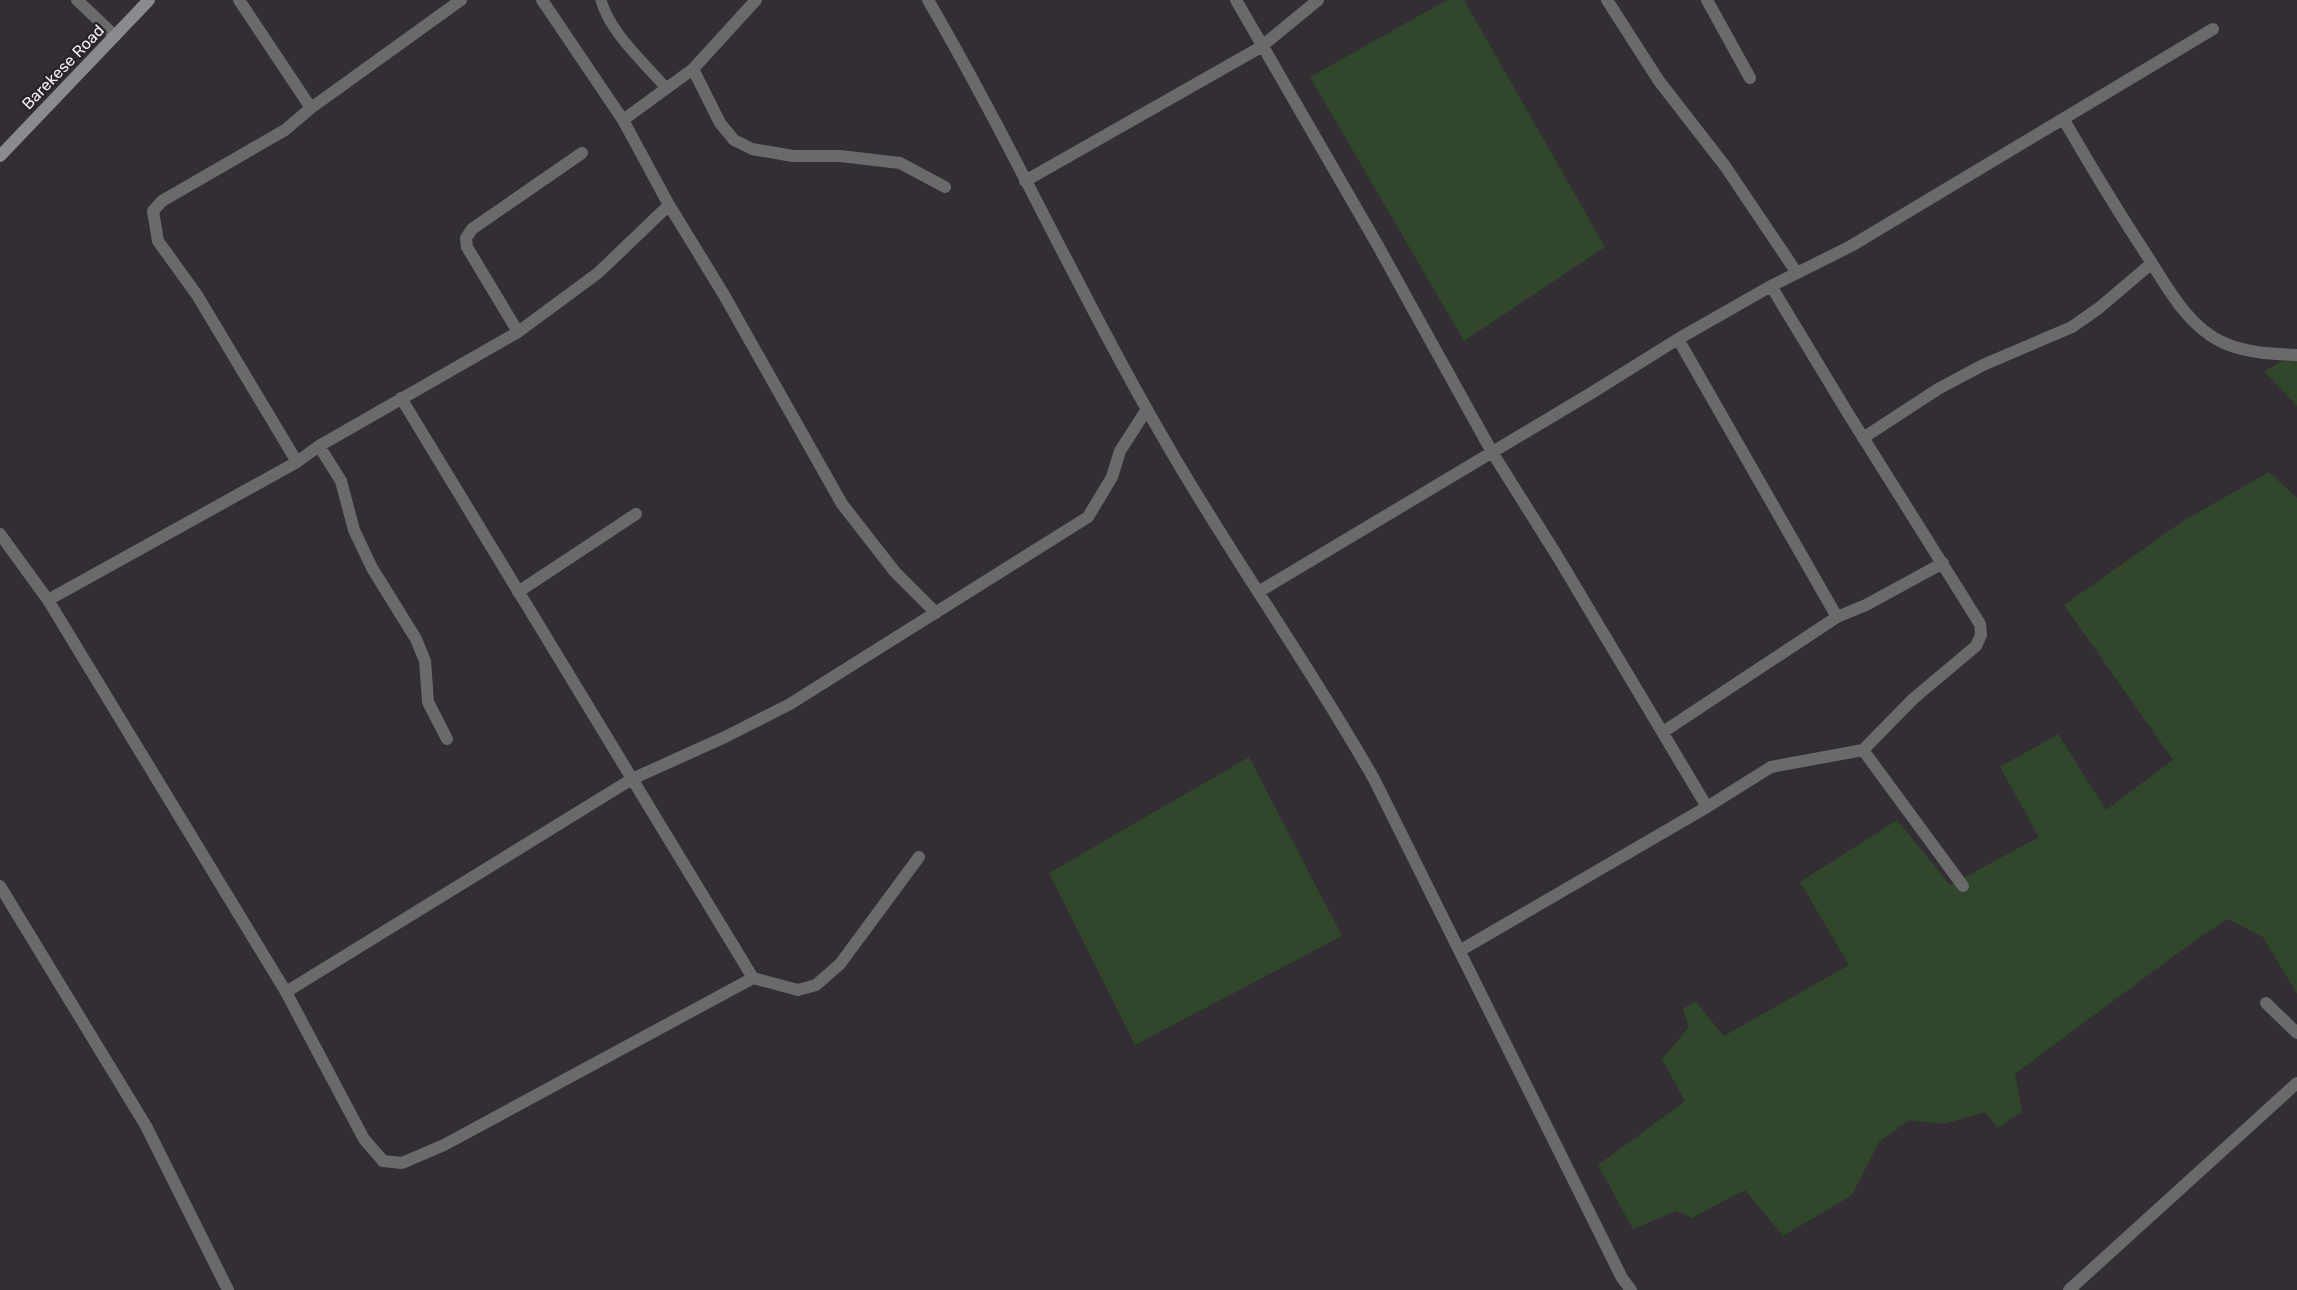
<svg xmlns="http://www.w3.org/2000/svg" width="2297" height="1290" viewBox="0 0 2297 1290" font-family="Rubik,sans-serif">
  <style>
    .green { fill: #30472c }
    .lines { fill: none; stroke-linecap: round; stroke-linejoin: round }
    .lane { stroke: #6a6a6c; stroke-width: 11 }
    .street { stroke: #6a6a6c; stroke-width: 12 }
    .secondary { stroke: #8b8a8e; stroke-width: 12 }
    .labels { text-anchor: middle; dominant-baseline: central; stroke-width: 5; stroke-linejoin: round; paint-order: stroke }
    .street-label { font-size: 16px; fill: #efedef; stroke: #282429 }
  </style>
  <rect width="100%" height="100%" fill="#322e33"/>
  <path class="green" d="M1447,0h17l141,247 -141,94 -154,-264z
    M2297,353v53l-33,-35z
    M2269,472l28,26v496l-34,-57 -35,-18 -38,25 -175,130 7,38 -24,16 -13,-16 -41,12 -34,-4 -31,22 -27,53 -69,41 -38,-46 -53,28 -16,-7 -43,18 -35,-64 87,-64 -23,-42 27,-32 -6,-18 12,-8 29,35 125,-71 -49,-83 97,-62 53,65 89,-48 -39,-70 58,-33 48,76 67,-50 -109,-155 119,-84z
    M1249,757l93,179 -207,109 -86,-172z"/>
  <g class="lines">
    <path class="lane" d="M601,0c9,33 42,61 64,87"/>
    <path class="street" d="M77,0l38,36
      M239,0l72,108
      M542,0l81,120 46,85 55,90 118,209 53,68 41,41
      M928,0c84,144 153,297 237,441 66,115 143,222 209,338l248,499 9,12
      M1236,0l141,244 115,208 64,102 151,253
      M1607,0l52,81 66,85 72,107
      M1707,0l43,78
      M693,69l27,54 14,17 18,9 41,7h47l60,7 45,24
      M623,120l70,-51 63,-69
      M2064,120c26,45 53,90 82,134 20,31 41,72 76,88 23,11 50,12 75,13
      M1025,181l236,-134 57,-47
      M1771,286l78,129 131,209 1,11 -5,11 -63,53 -50,51 100,136
      M518,332l-51,-85 -1,-9 6,-9 110,-76
      M1678,339l159,278
      M401,398l352,580 45,12 18,-5 24,-21 79,-107
      M1863,438l75,-49 45,-24 89,-38 27,-19 53,-45
      M319,446l22,35 13,49 18,38 44,71 9,22 3,41 19,37
      M297,462l-100,-167 -39,-54 -5,-30 9,-10 123,-71 26,-22 150,-108
      M0,534l48,66 238,392 78,147 19,22 19,2 42,-18 309,-167
      M1260,591l333,-199 85,-53 93,-53 80,-40 362,-217
      M518,592l118,-78
      M48,600l249,-138 22,-16 199,-114 80,-59 71,-68
      M1663,732l174,-115 29,-12 77,-42
      M0,886l146,240 82,164
      M1461,950l246,-143 64,-40 92,-17
      M286,992l346,-213 93,-42 65,-33 298,-187 24,-40 8,-26 27,-42
      M2266,1003l31,30
      M2069,1290l228,-207"/>
    <path class="secondary" d="M0,156l149,-156"/>
  </g>
  <g class="labels">
    <g class="street-label">
      <text transform="translate(63 67) rotate(-46)">Barekese Road</text>
    </g>
  </g>
</svg>
